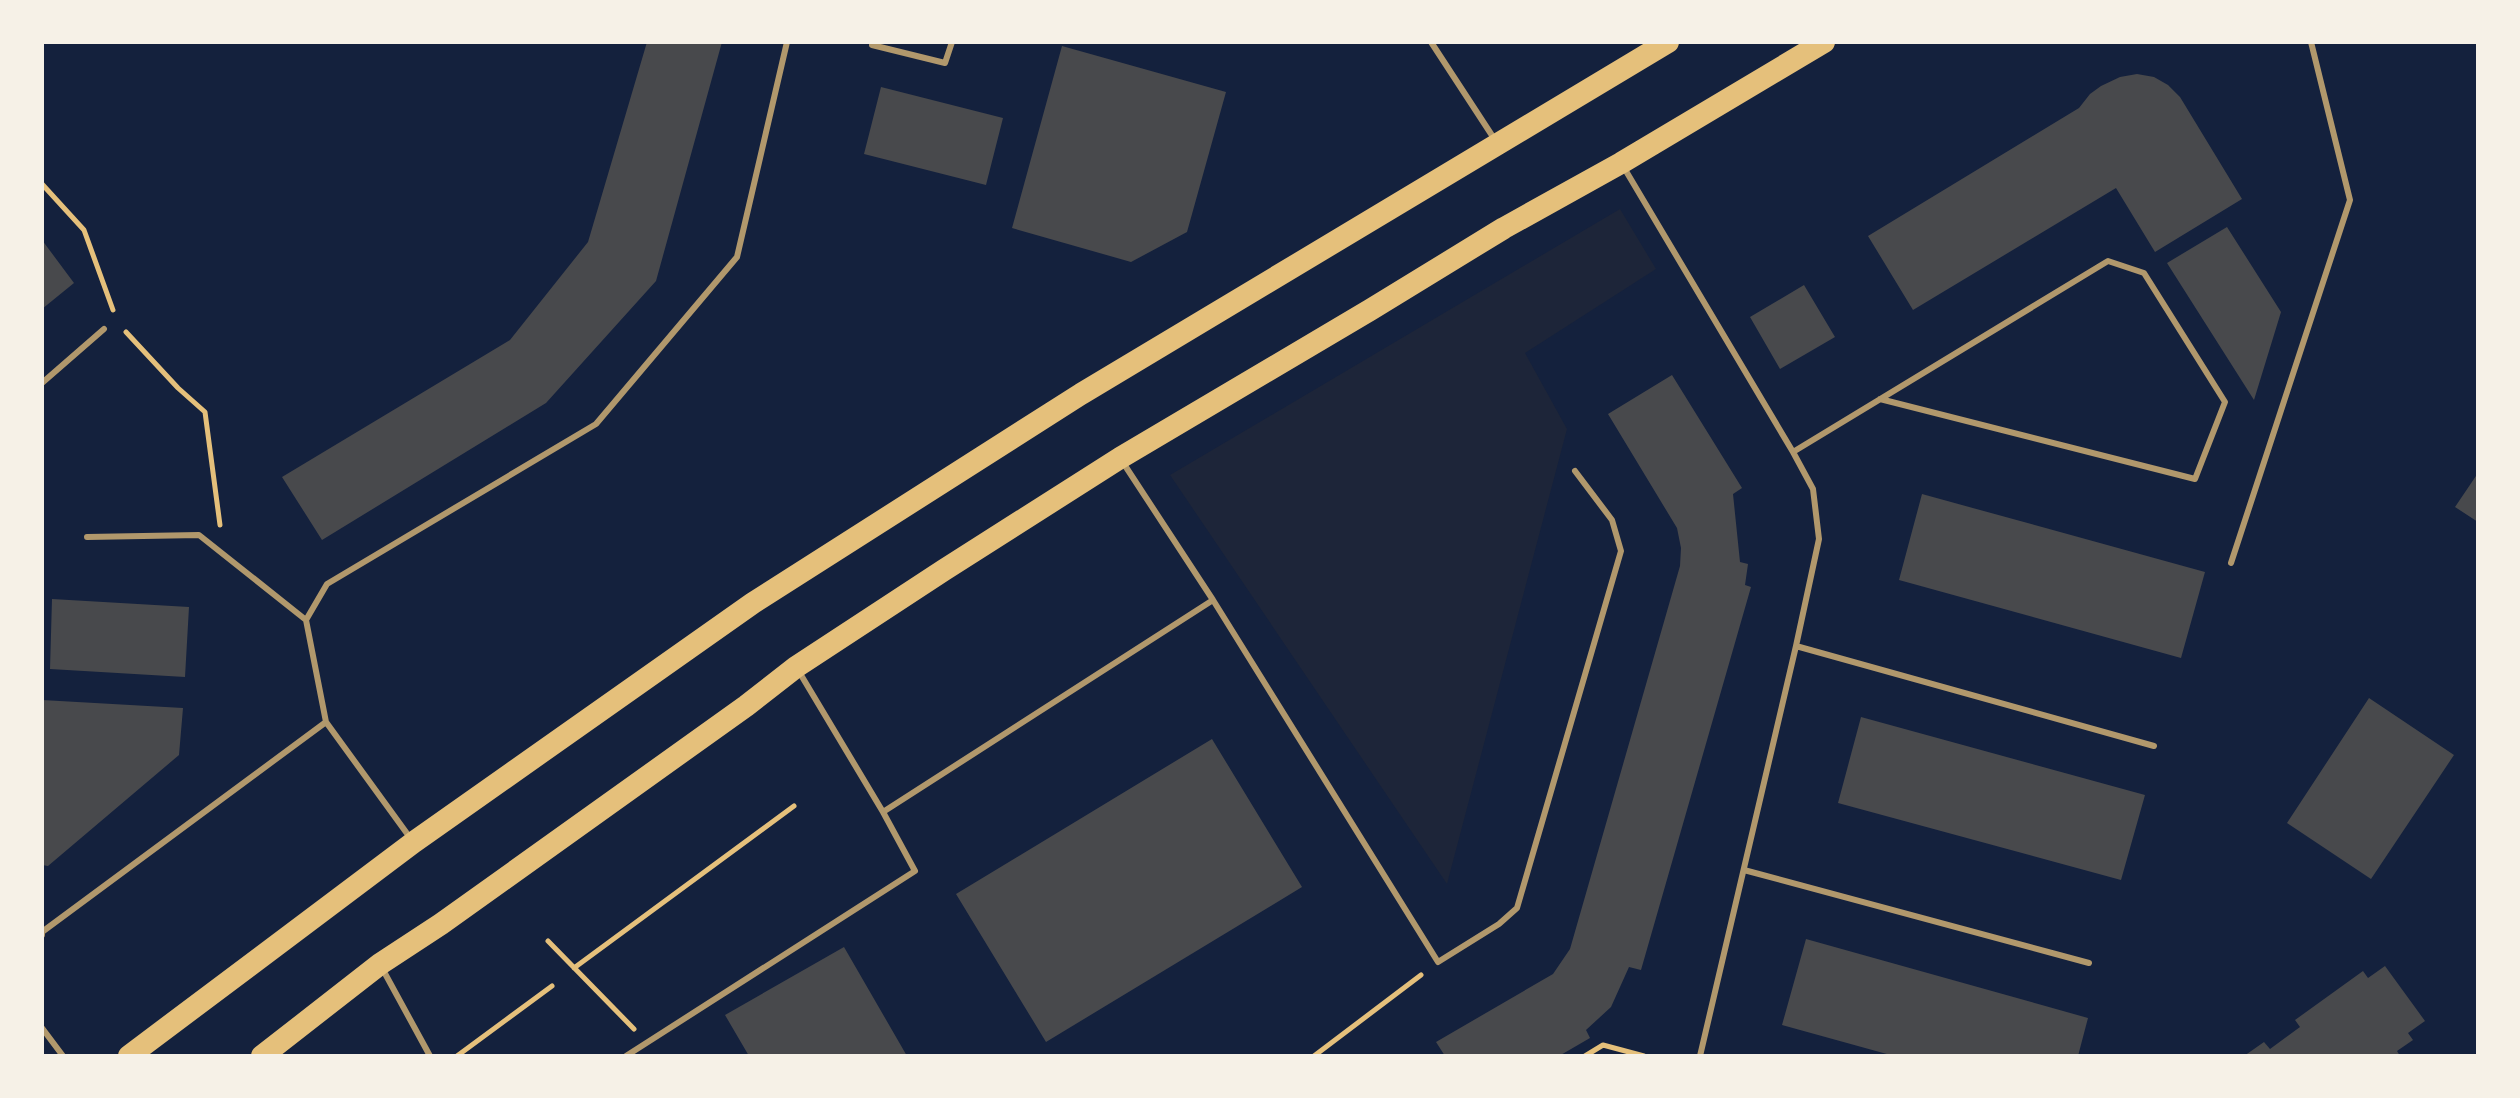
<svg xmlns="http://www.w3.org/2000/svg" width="2520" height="1098" viewBox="0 0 2520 1098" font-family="Helvetica,sans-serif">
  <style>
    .green { fill: #1d2539 }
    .building { fill: #48494c }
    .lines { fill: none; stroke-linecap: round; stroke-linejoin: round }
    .path { stroke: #e5c07b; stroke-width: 5 }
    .service { stroke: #b1986c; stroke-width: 6 }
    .trunk { stroke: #e5c07b; stroke-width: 22 }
  </style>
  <rect width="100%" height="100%" fill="#14213d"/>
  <path class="green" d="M1620,209l36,60 -131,84 42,76 -120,455 -277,-409z"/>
  <path class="building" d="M647,42h75l-66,239 -110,122 -224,137 -40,-63 228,-137 78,-98z
    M1062,46l164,46 -39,140 -56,30 -119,-34z
    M2137,74l17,3 14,8 12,12 62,102 -87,53 -39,-64 -203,122 -45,-74 211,-128 11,-14 11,-8 19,-9z
    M881,87l122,31 -17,67 -122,-31z
    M2227,227l54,85 -27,88 -87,-137z
    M42,240l32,43 -32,26z
    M1804,285l31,52 -55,32 -30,-52z
    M1672,375l70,113 -9,6 7,68 8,2 -3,21 6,2 -110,383 -12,-3 -18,40 -25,23 4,8 -31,18h-114l-9,-14 117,-68 17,-25 110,-383 1,-18 -4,-20 -69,-114z
    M2478,473v49l-23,-15z
    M1922,494l283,78 -24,86 -282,-78z
    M52,599l137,8 -4,70 -135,-8z
    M2369,698l85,57 -83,124 -84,-56z
    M42,700l141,8 -4,47 -131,111 -6,-1z
    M1861,717l284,78 -24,85 -283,-77z
    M1212,739l90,148 -256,155 -90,-148z
    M1806,939l282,79 -10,38h-184l-112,-31z
    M844,947l63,109h-158l-24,-41z
    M2385,966l40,55 -17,12 5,7 -16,11 3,5h-156l20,-14 6,7 30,-22 -5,-7 68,-49 5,7z"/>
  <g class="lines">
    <path class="path" d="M42,184l42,46 29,80
      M126,332l52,56 27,24 15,113
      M548,941l86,88
      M574,968l220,-162
      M457,1056l95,-70
      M1314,1056l107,-81
      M1585,1056l18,-11 41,11"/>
    <path class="service" d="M1431,42l64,98
      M872,45l73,18 7,-21
      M1623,166l170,286 20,37 6,50 -23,107 -96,410
      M42,383l62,-54
      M1793,452l315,-191 36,12 81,129 -30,77 -315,-80
      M1122,461l91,139 225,362 61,-38 18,-16 104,-357 -9,-31 -37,-49
      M87,537l112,-2 107,85
      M2231,563l119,-363 -39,-158
      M1796,646l358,100
      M883,812l330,-212
      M411,839l-85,-117 -20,-102 21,-36 269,-160 141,-167 50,-215
      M1744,870l345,93
      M42,935v-3l284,-210
      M382,968l48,88
      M42,1028l21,28
      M626,1056l289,-185 -32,-59 -85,-142"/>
    <path class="trunk" d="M129,1056l285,-214 339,-239 328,-209 587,-352
      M262,1056l118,-92 61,-40 305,-218 50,-39 148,-97 176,-112 250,-148 134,-82 117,-65 203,-121"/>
  </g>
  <rect width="2520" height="1098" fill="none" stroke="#f6f1e7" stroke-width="88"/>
</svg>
